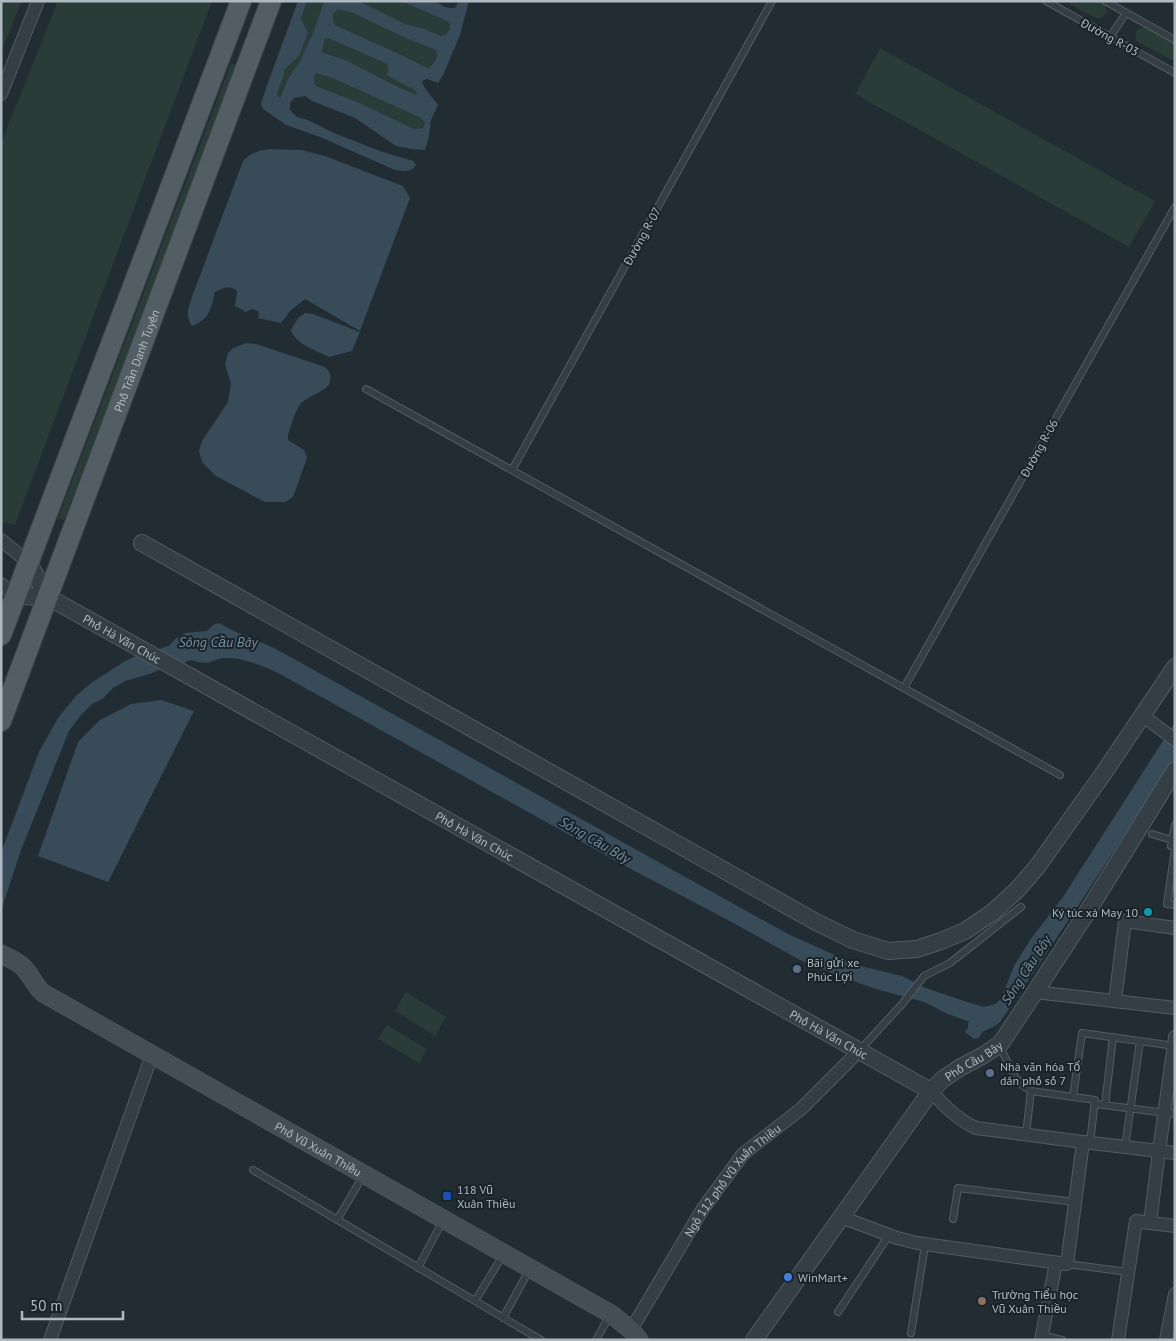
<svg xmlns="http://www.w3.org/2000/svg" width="1176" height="1341" viewBox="0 0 1176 1341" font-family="'PT Sans',sans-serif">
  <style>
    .green { fill: #293c38 }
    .water { fill: #374b59; fill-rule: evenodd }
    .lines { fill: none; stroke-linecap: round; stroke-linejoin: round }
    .service-casing { stroke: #525c62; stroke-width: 8 }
    .minor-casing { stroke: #525c62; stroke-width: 14 }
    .tertiary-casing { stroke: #525c62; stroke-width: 18 }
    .secondary-casing { stroke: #525c62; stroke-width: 19 }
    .primary-casing { stroke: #3e474e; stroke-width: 22 }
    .service { stroke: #353e44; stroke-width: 6 }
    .minor { stroke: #353e44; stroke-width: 12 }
    .tertiary { stroke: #353e44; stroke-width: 16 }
    .secondary { stroke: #434e57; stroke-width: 18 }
    .primary { stroke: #535d64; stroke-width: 20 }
    .culture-dot { fill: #0f9aa8; stroke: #1a2329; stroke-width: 2 }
    .service-dot { fill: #5c6f8a; stroke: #1a2329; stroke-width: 2 }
    .transit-dot { fill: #1a4fb4; stroke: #1a2329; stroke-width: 2 }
    .shop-dot { fill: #3f7fe0; stroke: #1a2329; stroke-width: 2 }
    .education-dot { fill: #8d6e63; stroke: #1a2329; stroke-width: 2 }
    .labels { text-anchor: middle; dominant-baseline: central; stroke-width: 4; stroke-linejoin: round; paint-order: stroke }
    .street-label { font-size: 12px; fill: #afb9c1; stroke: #1a2329 }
    .poi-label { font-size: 12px; fill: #afb9c1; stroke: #1a2329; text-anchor: start }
    .water-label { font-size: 14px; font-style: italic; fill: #728fa2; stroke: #1a2329 }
  </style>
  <rect width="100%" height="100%" fill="#222c33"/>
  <path class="green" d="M1,1h21l-21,51z
    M58,1h154l-197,524 -14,-4v-378z
    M307,1h17l-10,30 -14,30 -12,18 -8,19 -3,-4 7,-19v-5c12,-9 19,-23 24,-37l-7,-15z
    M359,1h42l48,21 1,7 -4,5 -5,2 -16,-7 -20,-5z
    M1064,1h36l5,4 2,7c-3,5 -5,6 -11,6z
    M337,9l8,1 9,3 54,26 28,11c1,8 -1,12 -7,18l-6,-2 -15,-8 -73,-33 -2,-5v-6z
    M1140,28h7l28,16v18l-39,-21c-1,-6 -1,-9 4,-13z
    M325,37l62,27 1,7 29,20v4c-33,-13 -63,-31 -95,-44z
    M880,48l275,153 -26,46 -274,-153z
    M231,63l7,3 -174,454 -6,-2z
    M316,73l19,5 86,40 4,5 -2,6h-9l-54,-26 -44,-17c-3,-6 -3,-8 0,-13z
    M406,992l40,25 -11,19 -40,-25z
    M387,1025l40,24 -8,14 -41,-24z"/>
  <path class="water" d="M298,1h9l-6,17 7,15 -9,23 -15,14v5l-7,19 3,4 8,-19 12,-18 14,-30 10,-30h35l46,23 20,5 16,7 5,-2 4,-5 -1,-7 -48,-21h33l11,6 5,1h5l4,-7h10l-9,34 -16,38 -6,10 -11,-4 -5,2c1,7 11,17 16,24l-7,15 -2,16 -4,14 -14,-1 -15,-3 -41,-28 -43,-17 -7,-5 -11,2 -4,5v7l7,7 11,3 26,13 46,18 33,10 3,4c-5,8 -12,6 -21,5l-75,-33 -34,-12 -23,-16 -2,-5 5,-16zM338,9l15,4 55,26 28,11c2,8 -1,12 -7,18l-6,-2 -15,-8 -73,-33 -2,-5v-6zM325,38l5,1 57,25 1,7 -1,4 29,16 1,4 -17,-7 -53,-27 -25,-9zM316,73l19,6 86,39 4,5 -2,5 -9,1 -54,-26 -44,-17c-3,-5 -3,-8 0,-13z
    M270,149l32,1 23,6 78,30 7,12 -50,133 -55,-32 -15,12 -9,12 -23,-5 1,-4 -1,-3 -6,-2 -6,3 -11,-6 2,-15c-8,-6 -14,-3 -22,1 -4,17 -5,27 -23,34 -8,-12 -3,-19 1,-32l50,-133c8,-8 16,-11 27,-12z
    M305,313l8,1 47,18 -8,19 -23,6c-13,-7 -33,-12 -38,-27l7,-12z
    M247,343l9,1 63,21c6,2 10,4 11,10 4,18 -23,18 -31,31 -5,8 -8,20 -11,29v5l16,10 3,8 -14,39 -8,5h-20l-49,-26 -14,-14 -3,-11 3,-10 26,-39 3,-19 -6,-18 3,-12 5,-5z
    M219,623c18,11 38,17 57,26l512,285 69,31 45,11 21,11 41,14 20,6 11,-3 6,-5 13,-33 16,-26 33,-43 112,-175v35l-97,149 -78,116 -5,4 -13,6 -3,6 -5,1 -9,-7 3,-4v-5l2,-1 -22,-8 -24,-12 -48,-13 -34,-12 -40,-16 -76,-42 -99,-52 -347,-193c-17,-8 -35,-16 -54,-16 -6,0 -10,2 -16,4 -6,2 -13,0 -20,-2l-14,7 -18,3 -8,4 -25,7 -12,7 -11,11 -10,5 -11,11 -12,16 -48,119 -20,61 1,-61 37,-98 19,-34 18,-22 15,-13 36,-23 9,-4 16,-4 18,-7 4,-5 11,-7 22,-2 6,-6z
    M161,700l33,11 -86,171 -70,-26 40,-114 22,-22 31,-16z"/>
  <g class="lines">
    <defs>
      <path id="service" d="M1046,1l129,72
        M1105,1l70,39
        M1110,37l16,-24
        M366,389l694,386
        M512,470l260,-469
        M904,688l271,-481
        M1175,825l-4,21 4,1
        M1152,834l20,6
        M1175,849l-8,55 8,1
        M1001,1044l2,9 12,24 7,8 9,6 64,9 -5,43
        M859,1051l44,-48 21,-27 26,-13 71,-56
        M1073,1097l9,-64 93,13
        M1095,1104l80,10
        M1105,1105l8,-68
        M1026,1134l5,-43
        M1125,1147l15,-106
        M253,1170l288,170
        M953,1219l5,-31 117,14
        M337,1220l26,-44
        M1067,1264l61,8
        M418,1268l25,-48
        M475,1301l28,-46
        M838,1312l51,-77
        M503,1318l26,-48
        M911,1333l14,-88
        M1041,1335l21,5
        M596,1340l14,-25"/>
      <g id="minor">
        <path d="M1,94l37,-93"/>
        <path d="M1,540l27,22"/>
        <path d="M1,584l14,12"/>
        <path d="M1142,715l33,25"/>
        <path d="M1035,992l140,16"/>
        <path d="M1115,1001l10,-80 50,7"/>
        <path d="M931,1091c13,15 27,29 45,37l107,14"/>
        <path d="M1175,1153l-16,-2 -9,72 25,3"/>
        <path d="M841,1217l56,21 20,5 150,21 16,-122 76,9 16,-114"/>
        <path id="s1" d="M631,1330l71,-120 41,-56 58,-45 58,-58"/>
        <path d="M50,1340l102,-285"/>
        <path d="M1041,1340l15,-77"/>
        <path d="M1118,1340l18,-119 14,2"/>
        <path d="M1166,1340l9,-46"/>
      </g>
      <g id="tertiary">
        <path d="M142,543l674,379 37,18 35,11 29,-2 24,-8 24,-10 28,-19 24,-22 20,-23 66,-93 72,-107"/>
        <path d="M28,562l20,35"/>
        <path id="s2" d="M15,596l33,1 883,494"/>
        <path id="s3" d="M754,1340l177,-249 12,-12 18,-12 23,-12 17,-12 34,-51 51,-78 89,-144"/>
      </g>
      <g id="secondary">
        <path id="s4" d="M1,954c8,4 16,7 22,13 8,8 12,19 20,26l568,321 20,16 8,10"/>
      </g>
      <g id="primary">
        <path d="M1,635l240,-634"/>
        <path id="s5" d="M1,721l270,-720"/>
      </g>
    </defs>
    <use href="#service" class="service-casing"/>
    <use href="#minor" class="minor-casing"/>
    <use href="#tertiary" class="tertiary-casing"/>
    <use href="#secondary" class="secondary-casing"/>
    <use href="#primary" class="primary-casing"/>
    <use href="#service" class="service"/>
    <use href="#minor" class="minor"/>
    <use href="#tertiary" class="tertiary"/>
    <use href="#secondary" class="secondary"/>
    <use href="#primary" class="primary"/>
  </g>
  <circle class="culture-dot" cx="1148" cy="912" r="5"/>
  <g class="service-dot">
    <circle cx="797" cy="969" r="5"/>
    <circle cx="990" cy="1073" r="5"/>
  </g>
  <rect class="transit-dot" x="442" y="1191" width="10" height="10" rx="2.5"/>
  <circle class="shop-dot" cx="788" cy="1277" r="5"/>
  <circle class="education-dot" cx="982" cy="1301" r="5"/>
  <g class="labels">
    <g class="street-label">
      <text transform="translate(1110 37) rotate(29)">Đường R-03</text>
      <text transform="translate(642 236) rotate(-61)">Đường R-07</text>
      <text stroke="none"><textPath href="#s5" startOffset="385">Phố Trần Danh Tuyên</textPath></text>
      <text transform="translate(1039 448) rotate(-61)">Đường R-06</text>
      <text stroke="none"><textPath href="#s2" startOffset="118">Phố Hà Văn Chúc</textPath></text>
      <text stroke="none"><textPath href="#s2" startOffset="522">Phố Hà Văn Chúc</textPath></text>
      <text stroke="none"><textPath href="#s2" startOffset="928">Phố Hà Văn Chúc</textPath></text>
      <text stroke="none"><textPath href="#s3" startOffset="358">Phố Cầu Bây</textPath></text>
      <text stroke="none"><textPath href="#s4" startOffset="375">Phố Vũ Xuân Thiều</textPath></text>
      <text stroke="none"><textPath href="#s1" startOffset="182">Ngõ 112 phố Vũ Xuân Thiều</textPath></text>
    </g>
    <g class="poi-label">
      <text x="1138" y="912" text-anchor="end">Ký túc xá May 10</text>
      <text x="807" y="962">Bãi gửi xe<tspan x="807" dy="14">Phúc Lợi</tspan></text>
      <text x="1000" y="1066">Nhà văn hóa Tổ<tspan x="1000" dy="14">dân phố số 7</tspan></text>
      <text x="457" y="1189">118 Vũ<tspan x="457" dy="14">Xuân Thiều</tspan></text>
      <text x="798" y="1277">WinMart+</text>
      <text x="992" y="1294">Trường Tiểu học<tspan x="992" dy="14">Vũ Xuân Thiều</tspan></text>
    </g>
    <g class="water-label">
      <text x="218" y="642">Sông Cầu Bây</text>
      <text transform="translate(595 840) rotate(30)">Sông Cầu Bây</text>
      <text transform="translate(1026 970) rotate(-57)">Sông Cầu Bây</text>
    </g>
  </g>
  <rect width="1176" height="1341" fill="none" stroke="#afb9c1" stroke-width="5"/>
  <path d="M22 1311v8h101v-8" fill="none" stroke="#afb9c1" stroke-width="2.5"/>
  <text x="30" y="1311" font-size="15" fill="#afb9c1" stroke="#1a2329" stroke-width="4" paint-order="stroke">50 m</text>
</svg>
